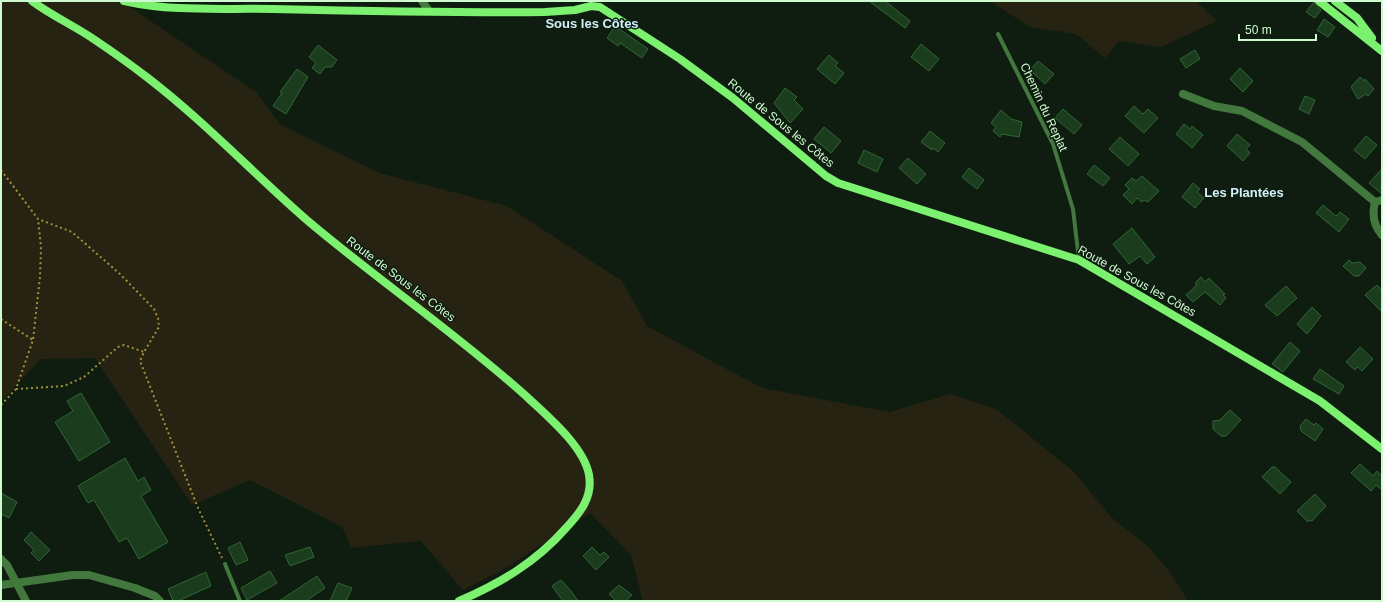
<svg xmlns="http://www.w3.org/2000/svg" width="1383" height="602" viewBox="0 0 1383 602" font-family="Arial,sans-serif">
  <style>
    .green { fill: #262312 }
    .building { fill: #1c3c1e; stroke: #306634 }
    .lines { fill: none; stroke-linecap: round; stroke-linejoin: round }
    .path { stroke: #a49039; stroke-width: 2; stroke-dasharray: 2 3; stroke-linecap: butt }
    .lane { stroke: #42783d; stroke-width: 4 }
    .street { stroke: #42783d; stroke-width: 8 }
    .secondary { stroke: #7cf16f; stroke-width: 8 }
    .labels { text-anchor: middle; dominant-baseline: central; stroke-width: 3; stroke-linejoin: round; paint-order: stroke }
    .street-label { font-size: 12px; fill: #cffacf; stroke: #0e1d0f }
    .neighbourhood-label { font-size: 13px; font-weight: bold; fill: #d1f0fa; stroke: #0e1d0f }
  </style>
  <rect width="100%" height="100%" fill="#0e1d0f"/>
  <path class="green" d="M1,1h120l135,91 24,32 99,49 128,33 115,75 25,45 115,62 128,24 60,-18 46,15 77,62 38,46 39,31 22,27 16,26h-545l-12,-46 -41,-42 -84,55 -43,22 -42,-49 -70,7 -9,-21 -92,-47 -58,25 -97,-147 -54,1 -40,43z
    M990,1h206l21,20 -56,26 -42,-6 -14,17 -29,-24 -46,-7z"/>
  <path class="building" d="M869,1h16l25,20 -5,7z
    M1314,2l7,8 -6,8 -9,-6z
    M1324,19l11,8 -7,10 -11,-7z
    M615,26l33,23 -6,9 -22,-15 -2,3 -11,-8z
    M921,44l18,15 -10,12 -18,-14z
    M318,45l19,15 -5,7h-7l-5,7 -8,-6 4,-5 -7,-6z
    M1195,50l5,9 -14,9 -6,-9z
    M829,55l9,8 -3,3 9,7 -9,11 -18,-15z
    M1038,61l16,13 -9,10 -15,-14z
    M1240,68l13,13 -10,11 -13,-13z
    M297,69l11,8 -22,37 -13,-8 9,-13 -2,-1z
    M1360,77l4,4 1,-2 9,10 -6,7 -2,-2 -8,5 -7,-12z
    M785,88l12,9 -3,3 9,9 -13,14 -16,-20z
    M1305,96l10,4 -6,14 -10,-5z
    M1134,106l9,8 5,-5 10,9 -14,15 -19,-17z
    M1063,109l19,16 -8,9 -19,-16z
    M1001,110l10,9 11,3 -3,15 -17,-3 -2,3 -7,-6 3,-4 -5,-4z
    M1184,124l6,5 2,-3 11,9 -11,13 -16,-14z
    M824,127l17,14 -10,12 -17,-14z
    M930,131l15,12 -7,9 -5,-4 -1,2 -11,-8z
    M1237,134l13,11 -4,4 4,4 -7,8 -16,-15z
    M1366,136l11,9 -12,14 -11,-9z
    M1120,137l19,17 -11,12 -19,-17z
    M864,150l19,9 -6,13 -19,-9z
    M908,158l18,16 -9,10 -18,-16z
    M1094,165l16,13 -7,8 -16,-12z
    M969,168l15,12 -7,9 -15,-12z
    M1382,169v25l-13,-11z
    M1142,176l17,15 -11,11 -4,-2 -2,2 -5,-4 -5,6 -9,-9 6,-6 -4,-4 7,-7 4,3z
    M1193,183l7,6 -3,3 7,6 -9,10 -13,-11z
    M1323,205l13,11 4,-4 9,7 -10,13 -23,-19z
    M1132,228l23,29 -8,7 -7,-8 -11,8 -16,-20z
    M1349,260l3,3 8,-1 6,6 -7,8h-5l-11,-10z
    M1201,277l4,5 4,-4 16,16 -2,1 3,3 -6,7 -15,-13 -12,10 -7,-7 10,-9v-4z
    M1377,285l5,5v22l-17,-17z
    M1286,286l11,12 -20,18 -12,-11z
    M1312,307l9,9 -14,18 -10,-10z
    M1290,342l10,9 -17,21 -11,-8z
    M1360,347l13,12 -11,12 -4,-4 -3,3 -9,-8z
    M1320,369l24,17 -5,8 -26,-15z
    M81,393l29,49 -31,19 -24,-39 18,-11 -6,-10z
    M1230,410l11,10 -15,16h-5l-8,-7v-8l7,-1z
    M1306,419l8,6 2,-2 7,6 -8,12 -14,-10 -1,-5z
    M125,458l13,23 6,-4 7,13 -10,6 27,46 -29,17 -12,-21 -8,4 -25,-42 -6,3 -10,-17z
    M1360,464l13,12 4,-5 5,5v14l-6,-5 -5,6 -20,-18z
    M1272,467h3l16,15 -11,12 -18,-17z
    M1,493l16,9 -8,16 -8,-4z
    M1315,494l11,12 -14,15 -2,-1 -2,2 -11,-11z
    M31,532l19,18 -11,11 -8,-8 3,-3 -10,-10z
    M240,542l8,18 -12,5 -8,-17z
    M310,547l4,10 -24,9 -5,-11z
    M592,547l8,8 4,-3 5,5 -13,13 -13,-14z
    M270,571l7,12 -30,17 -6,-12z
    M206,572l5,14 -33,15h-5l-5,-12z
    M317,576l8,12 -19,13h-27z
    M561,580l10,11 7,10h-15l-11,-15z
    M338,583l14,5 -6,13h-16z
    M619,585l13,10 -6,6h-10l-7,-7z"/>
  <g class="lines">
    <path class="path" d="M1,170l37,49 34,13 48,42 34,35 4,9 1,9 -15,25 -4,9 58,147 24,50
      M1,319l32,21
      M16,389l48,-3 20,-9 34,-30 6,-2 20,7
      M1,405l15,-16 17,-49 7,-63 1,-30 -3,-28"/>
    <path class="lane" d="M998,34l55,110 20,65 6,51
      M225,564l15,37"/>
    <path class="street" d="M422,1l7,10
      M1183,94l31,12 28,5 60,31 73,60 7,-2
      M1375,202c-3,12 -2,23 7,33
      M1,559l6,6 19,36
      M1,585l72,-10h16l46,13 20,8 5,5"/>
    <path class="secondary" d="M32,1c20,15 43,25 63,39 18,12 36,25 53,38 57,44 106,96 160,143 71,60 148,112 218,175 20,19 58,50 63,79 4,22 -9,38 -23,53 -30,34 -65,55 -107,73
      M124,1c49,11 98,7 148,8 91,2 182,4 273,3l30,-2 16,-4 9,1 80,52 53,39 93,78 12,7 241,77 241,141 62,48
      M1319,1l63,50
      M1335,1l22,17 15,20"/>
  </g>
  <g class="labels">
    <g class="street-label">
      <text transform="translate(1044 107) rotate(65)">Chemin du Replat</text>
      <text transform="translate(781 123) rotate(39)">Route de Sous les Côtes</text>
      <text transform="translate(401 279) rotate(37)">Route de Sous les Côtes</text>
      <text transform="translate(1137 281) rotate(29)">Route de Sous les Côtes</text>
    </g>
    <g class="neighbourhood-label">
      <text x="592" y="23">Sous les Côtes</text>
      <text x="1244" y="192">Les Plantées</text>
    </g>
  </g>
  <rect width="1383" height="602" fill="none" stroke="#cffacf" stroke-width="4"/>
  <path d="M1239 34v6h77v-6" fill="none" stroke="#cffacf" stroke-width="2"/>
  <text x="1245" y="34" font-size="12" fill="#cffacf" stroke="#0e1d0f" stroke-width="3" paint-order="stroke">50 m</text>
</svg>
